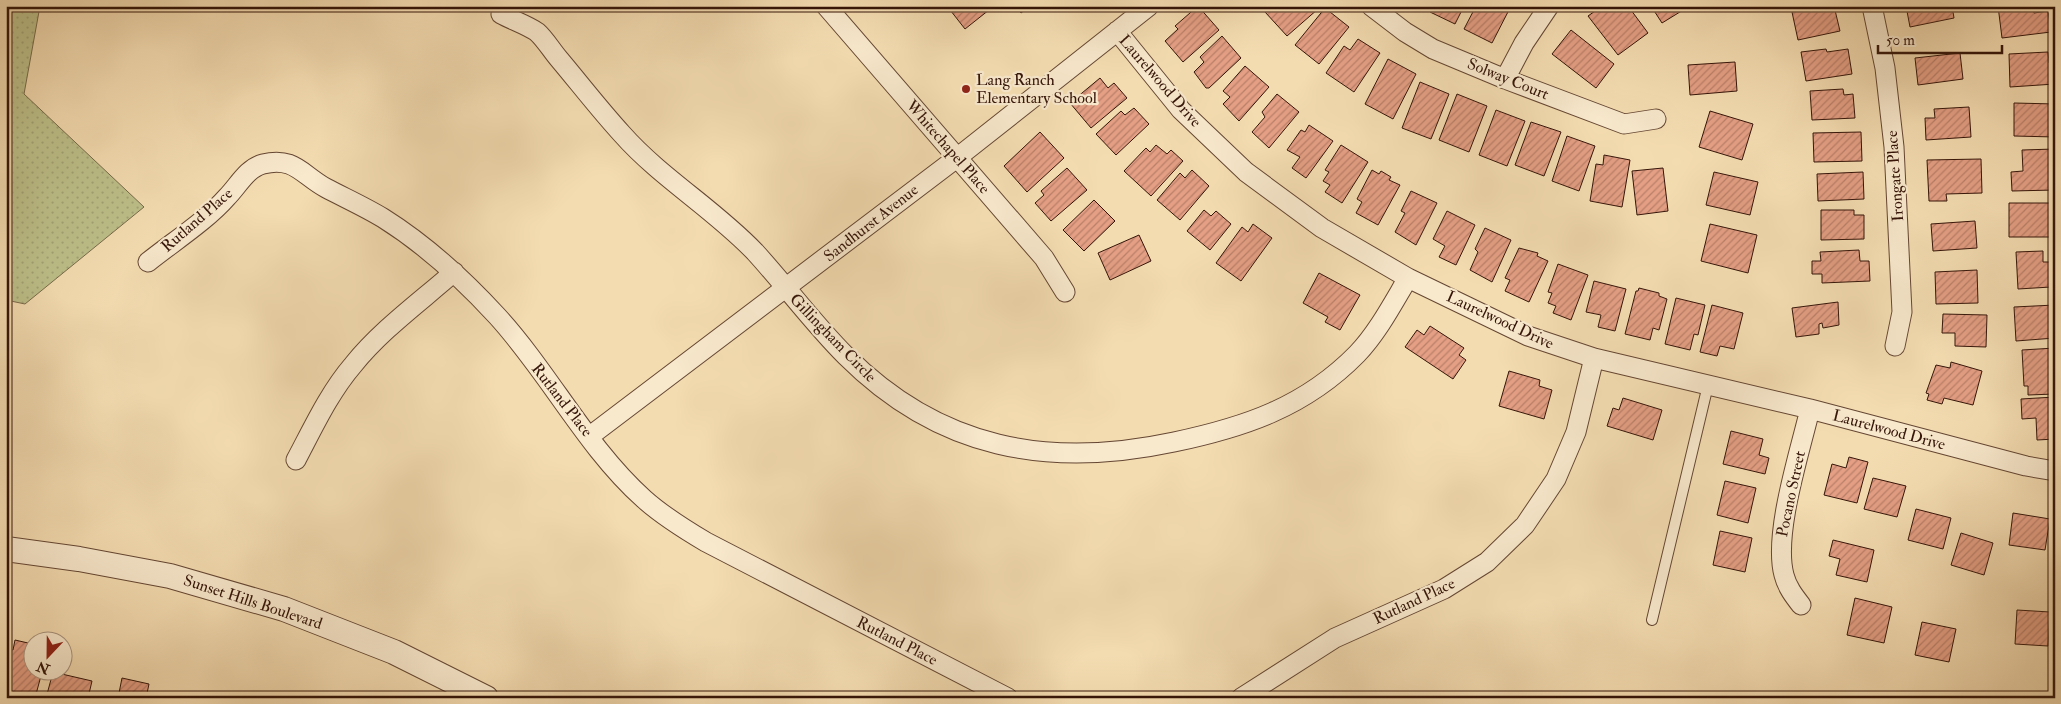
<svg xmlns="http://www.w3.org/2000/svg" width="2061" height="704" viewBox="0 0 2061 704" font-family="'IM FELL Double Pica',serif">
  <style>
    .grass { fill: url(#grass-dots); stroke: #796a4a }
    .building { fill: url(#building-hatch); stroke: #351509 }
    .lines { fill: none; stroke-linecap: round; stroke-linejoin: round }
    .service-casing { stroke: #654733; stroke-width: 12 }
    .minor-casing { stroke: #654733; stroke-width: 21 }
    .tertiary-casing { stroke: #654733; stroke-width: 26 }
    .service { stroke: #f8e8cc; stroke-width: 10 }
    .minor { stroke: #f8e8cc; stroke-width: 19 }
    .tertiary { stroke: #f8e8cc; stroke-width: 24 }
    .poi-dot { fill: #8f2418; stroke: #f8e8cc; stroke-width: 2 }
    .labels { text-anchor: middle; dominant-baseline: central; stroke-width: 4.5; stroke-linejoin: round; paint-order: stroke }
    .street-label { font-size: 16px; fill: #351509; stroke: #f8e8cc }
    .poi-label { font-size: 16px; fill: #351509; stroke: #f8e8cc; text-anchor: start }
  </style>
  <defs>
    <pattern id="grass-dots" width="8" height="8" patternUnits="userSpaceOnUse" patternTransform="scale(1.25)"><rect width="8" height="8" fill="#bdc08a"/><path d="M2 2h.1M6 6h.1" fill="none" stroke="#a3a476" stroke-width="1.8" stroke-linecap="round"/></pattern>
    <pattern id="building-hatch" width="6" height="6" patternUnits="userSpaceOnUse" patternTransform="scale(1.25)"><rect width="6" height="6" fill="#e49f84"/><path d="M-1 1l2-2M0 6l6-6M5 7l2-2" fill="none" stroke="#ba806a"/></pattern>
  </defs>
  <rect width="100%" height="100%" fill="#f4dcb1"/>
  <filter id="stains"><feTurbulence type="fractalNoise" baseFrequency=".004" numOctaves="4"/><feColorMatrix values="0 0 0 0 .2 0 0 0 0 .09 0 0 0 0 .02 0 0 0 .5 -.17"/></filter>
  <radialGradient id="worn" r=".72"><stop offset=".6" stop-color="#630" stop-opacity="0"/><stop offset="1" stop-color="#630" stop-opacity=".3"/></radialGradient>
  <path class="grass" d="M6,6h34l-16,88 120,113 -119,97 -19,-4z"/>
  <path class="building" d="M947,6h47l-29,23z
    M1015,6h15l-9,7z
    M1198,6l21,24 -36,32 -18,-21 13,-12 -3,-3z
    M1271,6h44l3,3 -31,27 -22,-24z
    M1433,6h31l-9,18 -25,-12z
    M1476,6h35l-19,37 -28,-14z
    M1602,6h26l20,27 -30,22 -30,-39z
    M1651,6h36l1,1 -26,16z
    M1817,6h17l6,25 -42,9 -6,-28z
    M1906,6h46l2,12 -44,9z
    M1998,6h35l1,7 14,-2 3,21 -49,6z
    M1325,8l24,19 -30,37 -24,-19z
    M1571,30l43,34 -18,24 -44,-34z
    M1222,36l19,22 -32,30h-3l-12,-16 10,-10 -4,-5z
    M1358,39l22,14 -26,39 -28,-19 18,-27 6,4z
    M1826,49l1,3 21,-3 4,25 -46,7 -5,-29z
    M2048,52l1,11 6,-1v22l-45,3 -1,-33z
    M1960,53l3,26 -45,6 -3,-27z
    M1388,59l28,15 -23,45 -28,-15z
    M1735,62l2,29 -47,4 -2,-30z
    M1245,66l24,21 -30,34 -16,-17 7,-7 -7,-6z
    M1100,78l8,10 6,-5 13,15 -36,30 -21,-25z
    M1420,82l29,12 -18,45 -29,-11z
    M1843,89l1,6 9,-1 2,24 -43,2 -2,-29z
    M1277,94l22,18 -30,36 -17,-16 13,-15 -3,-5z
    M1457,94l30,12 -18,46 -30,-12z
    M2014,103l41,1v33l-41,-1z
    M1969,107l2,30 -45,3 -1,-22h10l-1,-9z
    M1134,108l15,16 -33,31 -20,-21 25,-23 4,4z
    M1496,110l29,11 -18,45 -28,-11z
    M1710,111l43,13 -11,36 -43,-13z
    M1531,122l30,10 -17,44 -29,-11z
    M1309,125l24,16 -27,37 -14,-10 8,-11 -13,-7 14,-20 4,2z
    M1040,132l24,26 -37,34 -23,-26z
    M1861,132l1,29 -48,1 -1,-29z
    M1567,136l28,10 -16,45 -27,-10z
    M1156,145l11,9 4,-4 12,11 -32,35 -27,-25 22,-23 4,4z
    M1341,145l27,17 -26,41 -17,-11 5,-7 -7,-4 6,-9 -4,-2z
    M2055,149v41l-43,1 -1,-19 12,-1 -1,-21z
    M1604,155l26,5 -8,47 -32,-6 6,-37 7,1z
    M1981,159l1,34 -36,1 1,7h-18l-2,-41z
    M1067,168l20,22 -36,31 -16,-18 9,-8 -3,-4z
    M1663,168l5,43 -31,4 -5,-44z
    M1192,170l17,16 -29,34 -23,-20 23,-27 5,5z
    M1372,170l7,4 2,-3 10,6 -2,3 11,5 -22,40 -22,-12 6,-11 -5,-3z
    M1714,172l44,10 -8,33 -44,-10z
    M1863,172l1,27 -46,2 -1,-27z
    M1411,191l26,12 -21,42 -21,-13 10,-19 -4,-2z
    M1094,200l21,21 -31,30 -21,-21z
    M2009,203h42v13h4v21h-46z
    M1204,210l7,6 5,-5 15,13 -21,26 -23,-19z
    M1821,210h33v5h10v24l-43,1z
    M1447,211l28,14 -19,40 -17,-8 6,-11 -12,-7z
    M1975,221l2,27 -44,3 -2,-27z
    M1253,224l19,14 -31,43 -25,-18 26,-36 6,5z
    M1710,224l47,11 -9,38 -47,-12z
    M1485,228l26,12 -19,42 -22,-12 8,-18 -3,-3z
    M1139,235l12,26 -41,19 -12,-27z
    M1519,248l19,5 -1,3 11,5 -19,41 -24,-11 5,-11 -5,-2z
    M1859,250l1,11h9l1,20 -48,2v-9h-10v-13h9l-1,-9z
    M2043,251v11h12v29h-4v-4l-33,2 -2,-37z
    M1558,264l30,11 -17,45 -18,-7 3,-7 -8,-3 4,-10 -4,-1z
    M1977,270l1,33 -42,1 -1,-32z
    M1319,273l41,22 -20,35 -15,-8 3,-5 -25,-14z
    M1594,281l32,8 -11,42 -17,-4 3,-12 -15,-3z
    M1639,288l20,5v3l8,3 -8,31 -6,-2 -3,12 -25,-6 11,-43h2z
    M1676,298l29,7 -7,30 -4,-1 -4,16 -25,-6z
    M1838,302l1,23 -16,3 -1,-5 -3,1v10l-23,3 -4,-29z
    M1712,305l31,8 -9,36 -14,-3 -3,10 -17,-4z
    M2055,305v33l-39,3 -2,-34z
    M1943,314l44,1 -1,32 -31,-1v-13h-13z
    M1430,326l34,22 -5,7 7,5 -13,19 -48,-32 12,-17 7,5z
    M2055,348v46l-27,1v-9h-4l-2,-36z
    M1951,362l31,9 -9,34 -29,-7 -2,6 -15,-4 2,-6 -3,-1 10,-28 14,3z
    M1509,371l31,9 -1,6 13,4 -8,29 -45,-13z
    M2055,397v42l-18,1 -1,-22 -14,1 -1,-20z
    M1623,398l39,12 -9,30 -46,-14 6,-18 6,2z
    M1731,431l32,8 -4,16 10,3 -4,16 -42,-10z
    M1849,457l19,5 -11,41 -33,-8 8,-31 14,4z
    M1873,478l33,8 -9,31 -33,-8z
    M1725,481l31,7 -8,35 -31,-8z
    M1916,509l35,9 -8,31 -35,-9z
    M2013,513l37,6 -5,31 -36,-5z
    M1720,531l32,7 -7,34 -32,-7z
    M1961,533l32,10 -9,32 -33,-10z
    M1833,540l41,10 -7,32 -31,-7 4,-16 -11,-3z
    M1855,598l37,9 -8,36 -37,-8z
    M2017,610l33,2 -2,34 -33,-2z
    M1922,622l34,7 -7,33 -34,-7z
    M15,640l13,3 -3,9 7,2v18h10l-7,26h-29v-49l7,1z
    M53,672l39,9 -4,17h-42z
    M122,678l27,6 -3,14h-28z"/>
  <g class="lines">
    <defs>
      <path id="service" d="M1652,620l56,-235"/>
      <path id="minor" d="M826,6l218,252 21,34
        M1371,6l34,26 28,17 72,30 119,45 32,-5
        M1872,6l13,62 9,79 8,165 -7,34
        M501,14c11,6 26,11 36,18 8,7 15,19 22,27 21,25 41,51 63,75 39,44 92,75 133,118 31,34 58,71 91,104 93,93 202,113 328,86 71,-15 131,-35 183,-88 21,-22 36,-51 51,-76
        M1117,31l64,79 65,62 76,56 86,50 120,58 66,22 216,51 216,57 29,5
        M1505,79l19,-36 25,-37
        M148,262c25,-20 59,-42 79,-65 11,-11 20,-29 36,-33 31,-8 39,11 63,24 19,10 39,19 57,30 43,27 80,61 114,98 53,58 89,131 147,183 19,17 40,30 62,43l302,156
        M590,436l368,-279 191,-151
        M296,460c17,-32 33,-67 57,-95 28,-35 67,-63 101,-93
        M1801,605c-7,-9 -14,-18 -17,-30 -11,-41 16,-123 26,-166
        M1241,698l94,-60 109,-49 43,-27 38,-37 31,-46 20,-47 18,-74"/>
      <path id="tertiary" d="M6,549l73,10 91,17 114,33 110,43 92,46"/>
    </defs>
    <use href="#service" class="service-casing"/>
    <use href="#minor" class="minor-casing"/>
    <use href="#tertiary" class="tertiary-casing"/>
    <use href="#service" class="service"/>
    <use href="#minor" class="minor"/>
    <use href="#tertiary" class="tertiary"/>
  </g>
  <circle class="poi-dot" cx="966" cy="89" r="5"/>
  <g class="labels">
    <g class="street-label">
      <text transform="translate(1508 79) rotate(22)">Solway Court</text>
      <text transform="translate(1160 81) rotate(49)">Laurelwood Drive</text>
      <text transform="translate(948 147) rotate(49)">Whitechapel Place</text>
      <text transform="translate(1895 176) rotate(-94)">Irongate Place</text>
      <text transform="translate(197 220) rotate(-41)">Rutland Place</text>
      <text transform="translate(871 223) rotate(-38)">Sandhurst Avenue</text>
      <text transform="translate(1500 320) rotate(25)">Laurelwood Drive</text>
      <text transform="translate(833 338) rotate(46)">Gillingham Circle</text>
      <text transform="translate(562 400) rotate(52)">Rutland Place</text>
      <text transform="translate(1889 430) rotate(15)">Laurelwood Drive</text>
      <text transform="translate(1791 494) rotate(-78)">Pocano Street</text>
      <text transform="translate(1414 601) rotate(-25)">Rutland Place</text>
      <text transform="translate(253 602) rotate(18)">Sunset Hills Boulevard</text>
      <text transform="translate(897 641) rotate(27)">Rutland Place</text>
    </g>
    <g class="poi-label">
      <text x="976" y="80">Lang Ranch<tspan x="976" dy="18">Elementary School</tspan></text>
    </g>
  </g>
  <rect width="2061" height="704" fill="none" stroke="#f4dcb1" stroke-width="25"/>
  <rect x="8" y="8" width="2046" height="689" fill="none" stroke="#351509" stroke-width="2.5"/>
  <rect x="12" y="12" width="2036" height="679" fill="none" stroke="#351509"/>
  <g transform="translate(48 656) rotate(202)"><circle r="24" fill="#f8e8cc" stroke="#aa947e"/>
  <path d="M0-4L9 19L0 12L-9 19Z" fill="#8f2418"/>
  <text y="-8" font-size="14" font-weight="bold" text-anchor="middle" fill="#351509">N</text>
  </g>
  <path d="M1878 45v8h124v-8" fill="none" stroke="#351509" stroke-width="2.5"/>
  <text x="1886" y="45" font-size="15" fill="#351509" stroke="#f8e8cc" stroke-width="4" paint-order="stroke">50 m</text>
  <rect width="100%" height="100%" filter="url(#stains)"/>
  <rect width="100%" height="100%" fill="url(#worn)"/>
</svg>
